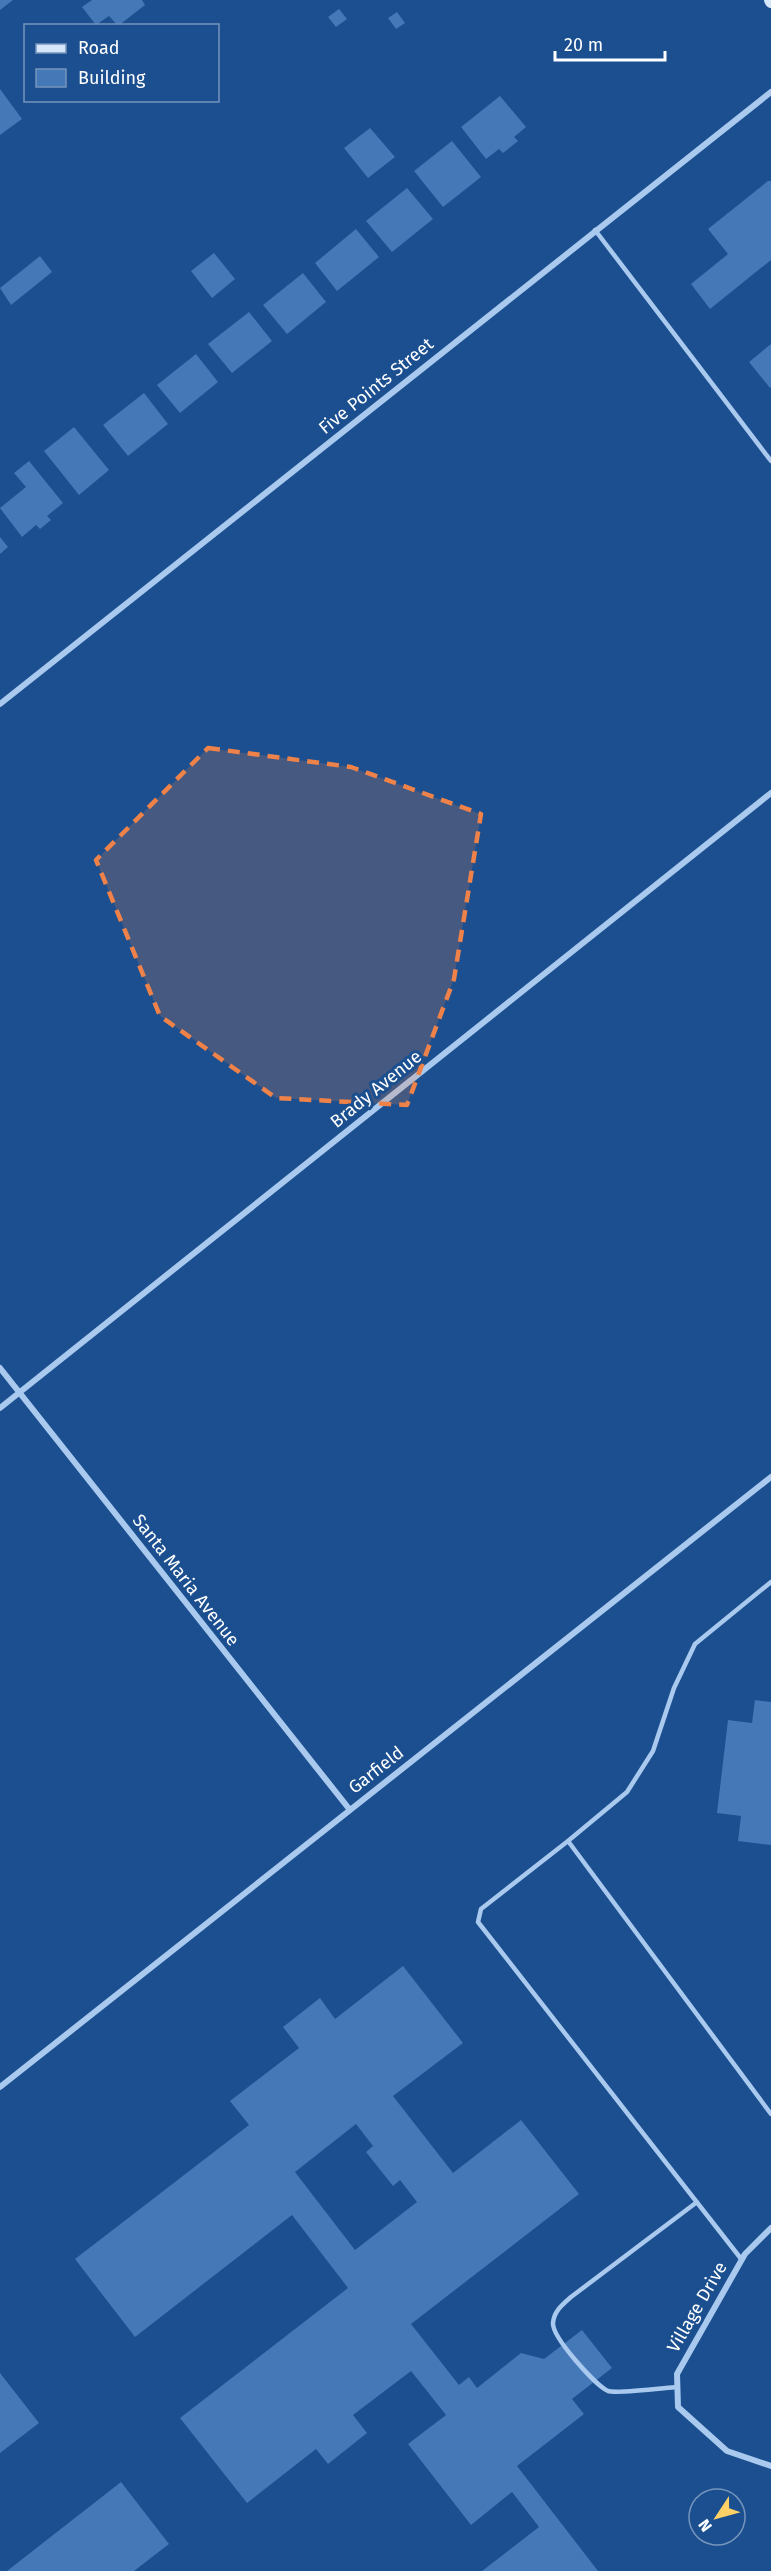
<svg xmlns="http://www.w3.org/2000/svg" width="771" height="2571" viewBox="0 0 771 2571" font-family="'Fira Sans',sans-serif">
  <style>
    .building { fill: #4478b7; fill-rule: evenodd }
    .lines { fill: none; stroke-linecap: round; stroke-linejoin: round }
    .lane { stroke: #a9c9ee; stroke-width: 4.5 }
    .street { stroke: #a9c9ee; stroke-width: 6 }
    .secondary { stroke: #d6e6fa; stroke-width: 12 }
    .marked { fill: #ee8249; fill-opacity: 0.2; stroke: #ee8249; stroke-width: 4.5; stroke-dasharray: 12 8; stroke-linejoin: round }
    .labels { text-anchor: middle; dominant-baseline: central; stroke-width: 6; stroke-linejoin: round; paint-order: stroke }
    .street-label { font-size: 18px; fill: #fff; stroke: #1b4f8f }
  </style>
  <rect width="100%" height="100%" fill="#1b4f8f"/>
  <path class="building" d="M0,0h13l-13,10z
    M92,0h50l3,5 -27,21 -9,-10 -13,9 -14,-18z
    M339,9l8,10 -11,8 -8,-10z
    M397,12l8,11 -9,6 -8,-11z
    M0,89l22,30 -22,16z
    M500,96l26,31 -12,10 4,4 -15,12 -4,-4 -13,10 -25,-32z
    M370,128l25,29 -27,21 -24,-30z
    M452,141l29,36 -38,30 -29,-36z
    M768,181h3v79l-61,49 -19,-25 37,-30 -20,-25z
    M407,188l26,31 -41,33 -26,-31z
    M356,229l23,28 -42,34 -22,-28z
    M214,253l21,26 -23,19 -21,-27z
    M40,256l12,16 -41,33 -11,-17z
    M303,273l23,29 -39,32 -24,-29z
    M249,312l23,29 -40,32 -24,-29z
    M771,344v43l-1,1 -21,-26z
    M196,354l22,28 -38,31 -23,-28z
    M144,393l24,31 -40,32 -25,-31z
    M74,427l35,43 -30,25 -35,-44z
    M29,461l34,42 -16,13 4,4 -11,9 -4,-4 -14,12 -22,-29 26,-21 -12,-14z
    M0,537l8,10 -8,7z
    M755,1700l16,2v143l-33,-4 3,-25 -24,-3 11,-93 24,3z
    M403,1966l60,77 -70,53 60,77 68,-53 58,74 -168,130 48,61 10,-8 8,11 44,-35 23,6 38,-29 30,38 -40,31 12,15 -67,52 81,105h-116l57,-44 -27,-35 -41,33 -63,-81 38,-29 -35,-44 -58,44 14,18 -39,31 -12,-15 -69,54 -67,-85 168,-130 -56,-73 -157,122 -60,-78 174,-134 -19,-24 69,-53 -16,-21 37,-29 15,21zM356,2124l17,22 -7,6 27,34 7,-6 17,22 -62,48 -60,-78z
    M0,2373l39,50 -39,30z
    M121,2482l48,62 -35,27h-127z"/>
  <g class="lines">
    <path class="lane" d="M595,230l176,231
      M568,1841l59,-49 26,-41 21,-63 21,-44 76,-62
      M742,2260l-264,-338 3,-13 87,-68 203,273
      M677,2387c-13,1 -60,7 -69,4 -13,-6 -56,-54 -55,-68 1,-12 9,-18 18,-26l126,-95"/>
    <path class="street" d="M0,704l771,-612
      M0,1368l350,442
      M0,1408l771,-615
      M0,2087l771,-610
      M771,2228l-26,26 -68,120 1,33 49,44 44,15"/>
    <path class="secondary" d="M770,0l1,2"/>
  </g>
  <path class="marked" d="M208,748l143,19 130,47 -27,165 -47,126 -131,-7 -116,-82 -64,-156z"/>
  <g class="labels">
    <g class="street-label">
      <text transform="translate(376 386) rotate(-39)">Five Points Street</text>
      <text transform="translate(376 1089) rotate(-39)">Brady Avenue</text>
      <text transform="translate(186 1580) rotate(52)">Santa Maria Avenue</text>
      <text transform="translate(376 1770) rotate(-38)">Garfield</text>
      <text transform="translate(697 2307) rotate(-60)">Village Drive</text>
    </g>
  </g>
  <rect x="24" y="24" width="195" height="78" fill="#1b4f8f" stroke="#7695bc" stroke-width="1.5"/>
  <rect x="36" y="44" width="30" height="9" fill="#d6e6fa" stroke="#7695bc" stroke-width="1.5"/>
  <text x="78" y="54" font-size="18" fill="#ffffff">Road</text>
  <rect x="36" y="69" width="30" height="18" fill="#4478b7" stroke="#7695bc" stroke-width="1.5"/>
  <text x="78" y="84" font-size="18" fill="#ffffff">Building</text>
  <g transform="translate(717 2517) rotate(234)"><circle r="28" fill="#1b4f8f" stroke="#7695bc" stroke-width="1.5"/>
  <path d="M0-4.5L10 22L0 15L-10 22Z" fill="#ffd166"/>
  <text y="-9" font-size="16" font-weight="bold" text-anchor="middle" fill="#ffffff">N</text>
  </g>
  <path d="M555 51v9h110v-9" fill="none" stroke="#ffffff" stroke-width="3"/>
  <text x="564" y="51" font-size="18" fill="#ffffff" stroke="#1b4f8f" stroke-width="4.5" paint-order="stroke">20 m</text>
</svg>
